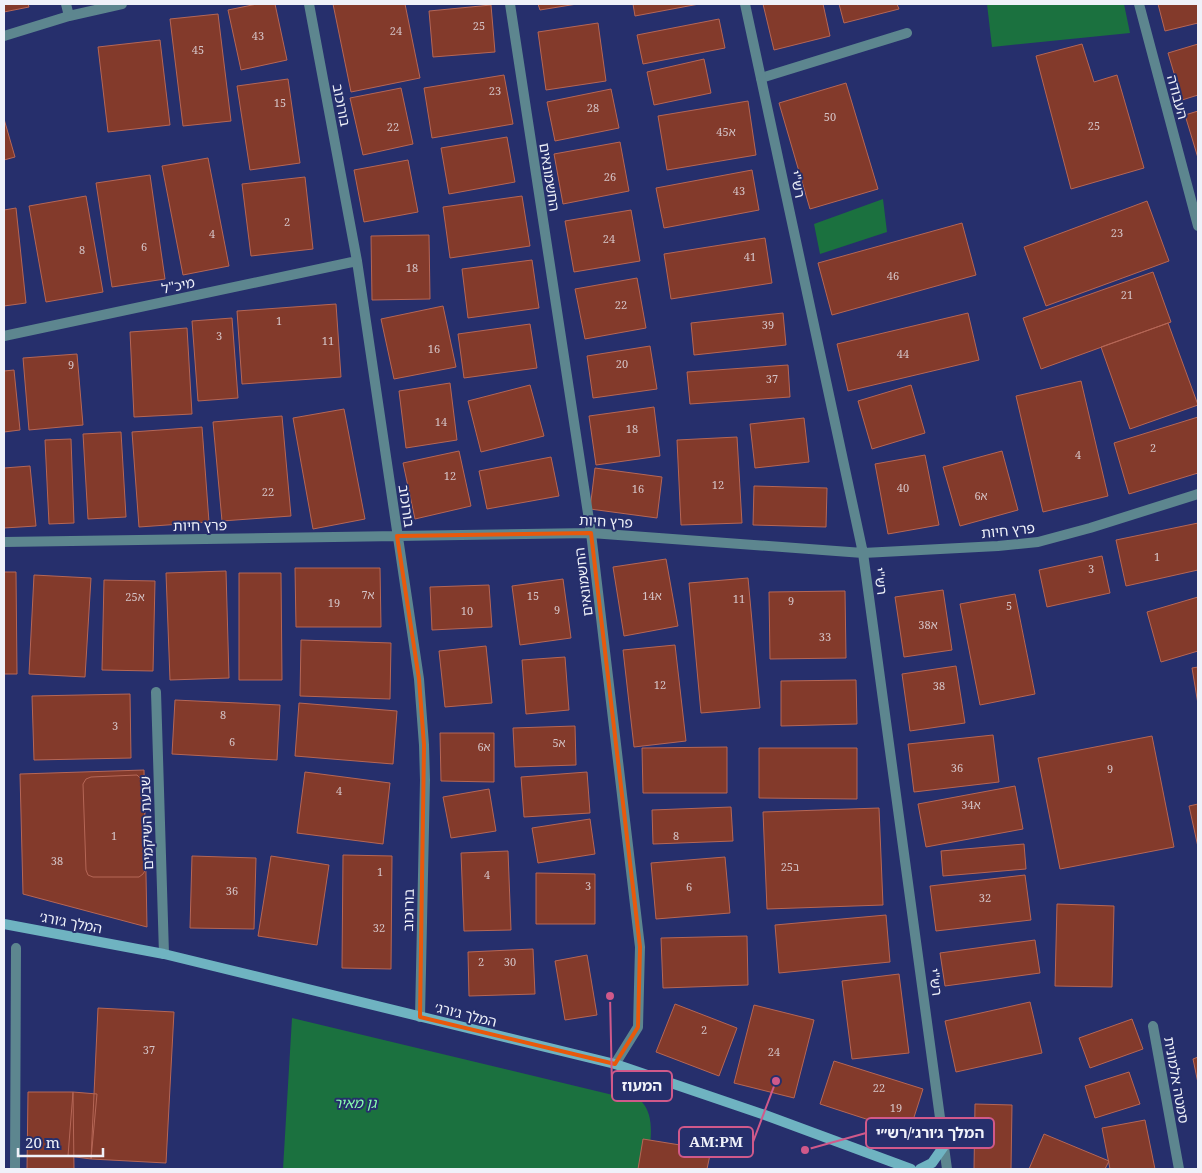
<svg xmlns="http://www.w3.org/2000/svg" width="1202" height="1173" viewBox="0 0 1202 1173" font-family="'Noto Serif','Noto Sans Hebrew',serif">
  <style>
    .green { fill: #1b713f }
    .building { fill: #833a2b; stroke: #b56656 }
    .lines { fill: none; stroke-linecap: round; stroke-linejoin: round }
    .lane { stroke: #5d868f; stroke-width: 10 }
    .street { stroke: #5d868f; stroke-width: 10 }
    .secondary { stroke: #6fb3c1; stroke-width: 10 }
    .marked { fill: none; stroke: #e8590c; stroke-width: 4; stroke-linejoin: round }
    .labels { text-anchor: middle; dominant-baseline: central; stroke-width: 4; stroke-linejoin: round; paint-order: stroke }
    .number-label { font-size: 11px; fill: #d4c3c6 }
    .street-label { font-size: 14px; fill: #eff1f9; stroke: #262f6c }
    .park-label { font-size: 14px; font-style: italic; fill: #89feaf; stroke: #262f6c }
    .leader { fill: none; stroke: #d0598a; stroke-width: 2 }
    .callout-dot { fill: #d0598a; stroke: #262f6c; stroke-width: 2 }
    .callout { fill: #262f6c; stroke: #d0598a; stroke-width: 2 }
    .callout-label { font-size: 15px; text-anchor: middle; font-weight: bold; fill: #eff1f9 }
  </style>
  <rect width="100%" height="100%" fill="#262f6c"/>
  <path class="green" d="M987,4h137l6,29 -138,14z
    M883,199l4,33 -67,22 -6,-30z
    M292,1018l350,84c15,17 7,46 5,67h-364z"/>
  <path class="building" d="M4,4h24l1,3 -25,5z
    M257,4h18l12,56 -46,10 -13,-60z
    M333,4h72l15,74 -69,14z
    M538,4h39l-37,6z
    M633,4h66l-64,12z
    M763,4h60l7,32 -56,14z
    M839,4h58l2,5 -55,14z
    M1158,4h40v19l-33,8z
    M491,5l4,47 -62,5 -4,-46z
    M218,14l13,107 -48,5 -13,-107z
    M719,19l6,29 -82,16 -6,-29z
    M598,23l8,58 -60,9 -8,-58z
    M160,40l10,85 -62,7 -10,-85z
    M1082,44l12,38 23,-7 27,93 -73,21 -35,-133z
    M1198,44v51l-16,5 -14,-47z
    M704,59l7,34 -57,12 -7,-33z
    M504,75l9,49 -81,14 -8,-50z
    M288,79l12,84 -50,7 -13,-84z
    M846,83l32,106 -68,20 -31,-106z
    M401,88l12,56 -50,11 -13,-57z
    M611,89l8,39 -64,13 -8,-39z
    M748,101l8,54 -89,15 -9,-54z
    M1198,111v47l-13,-43z
    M4,119l11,38 -11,3z
    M507,137l8,45 -66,12 -8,-46z
    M620,142l9,49 -66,13 -9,-50z
    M208,158l21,108 -46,9 -21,-109z
    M408,160l10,52 -54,10 -10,-52z
    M752,170l7,40 -95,18 -8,-40z
    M150,175l15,104 -53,8 -16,-104z
    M305,177l8,72 -62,7 -9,-72z
    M86,196l17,96 -57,10 -17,-96z
    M522,196l8,50 -80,12 -7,-51z
    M1147,201l22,60 -123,45 -22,-59z
    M16,208l10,95 -22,3v-96z
    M631,210l9,51 -66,11 -9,-51z
    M962,223l14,52 -144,40 -14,-52z
    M429,235l1,64 -58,1 -1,-64z
    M765,238l7,45 -101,16 -7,-45z
    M532,260l7,48 -71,10 -6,-49z
    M1153,272l18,50 -130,47 -18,-51z
    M637,278l9,50 -61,11 -10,-50z
    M336,304l5,73 -99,7 -5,-73z
    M443,306l13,61 -62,12 -13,-60z
    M783,313l3,32 -92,10 -3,-32z
    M968,313l11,47 -131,31 -11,-47z
    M232,318l6,80 -40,3 -6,-80z
    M1168,323l30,82 -68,24 -29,-82z
    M530,324l7,44 -73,10 -6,-44z
    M187,328l5,86 -58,3 -4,-85z
    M650,346l7,43 -64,9 -6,-42z
    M77,354l6,71 -54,5 -6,-72z
    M788,365l2,32 -100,7 -3,-32z
    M14,370l6,60 -16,2v-61z
    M1081,381l27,115 -65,16 -27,-116z
    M450,383l7,57 -51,8 -7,-57z
    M530,385l14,51 -63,16 -13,-51z
    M911,385l14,48 -53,16 -14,-48z
    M654,407l6,49 -64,9 -7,-49z
    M344,409l21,110 -52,10 -20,-111z
    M282,416l9,100 -69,5 -9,-99z
    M1198,417v56l-69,21 -15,-51z
    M804,418l5,44 -54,6 -5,-44z
    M202,427l7,95 -70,5 -7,-95z
    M121,432l5,85 -38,2 -5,-85z
    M737,437l5,86 -61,2 -4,-85z
    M71,439l3,84 -25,1 -4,-84z
    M459,451l12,55 -56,13 -12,-56z
    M1002,451l16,59 -58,16 -17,-59z
    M925,455l14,70 -51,9 -13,-70z
    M551,457l8,39 -72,13 -8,-38z
    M30,466l6,60 -32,2v-60z
    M595,468l67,9 -5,41 -67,-9z
    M754,486l73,2 -1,39 -73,-2z
    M1198,523v47l-72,16 -10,-46z
    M1102,556l8,37 -63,14 -8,-37z
    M666,559l12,67 -54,10 -11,-69z
    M295,568h85l1,59h-85z
    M226,571l3,107 -59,2 -4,-107z
    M4,572h12l1,102h-13z
    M239,573h42l1,107h-43z
    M34,575l57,3 -6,99 -56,-3z
    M748,578l12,130 -59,5 -12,-130z
    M563,579l8,59 -51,7 -8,-59z
    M104,580l51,1 -2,90 -51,-1z
    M489,585l3,42 -60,3 -2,-43z
    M943,590l9,60 -48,7 -9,-60z
    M845,591l1,67 -76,1 -1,-67z
    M1015,594l20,100 -55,11 -20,-101z
    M1198,597v54l-37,11 -14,-50z
    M301,640l90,3 -1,56 -90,-3z
    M675,645l11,96 -52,6 -11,-97z
    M486,646l6,57 -47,4 -6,-56z
    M565,657l4,53 -43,4 -4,-54z
    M956,666l9,57 -55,8 -8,-57z
    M1198,667v37l-6,-36z
    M856,680l1,44 -76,2v-45z
    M130,694l1,64 -97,2 -2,-64z
    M175,700l105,5 -3,55 -105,-6z
    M299,703l98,8 -4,53 -98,-8z
    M575,726l1,39 -61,2 -2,-39z
    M440,733h54v49l-53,-1z
    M993,735l6,47 -85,10 -6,-48z
    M1152,736l22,111 -114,22 -22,-111z
    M727,747v46h-84l-1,-45z
    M759,748h98v51l-98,-1z
    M144,770l3,157 -124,-33 -3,-120z
    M305,772l85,11 -7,61 -86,-11z
    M587,772l3,41 -66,4 -3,-40z
    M137,775l7,7 2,87 -3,5 -4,3h-46l-5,-2 -2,-5 -3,-86 3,-5 5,-2z
    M1015,786l8,43 -97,18 -8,-43z
    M489,789l7,42 -45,7 -8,-41z
    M1198,804v43l-9,-41z
    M731,807l2,34 -80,3 -1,-34z
    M879,808l4,97 -116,4 -4,-97z
    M590,819l5,35 -57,9 -6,-35z
    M1024,844l2,25 -83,7 -2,-25z
    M508,851l3,79 -47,1 -3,-78z
    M343,855l49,1 -1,113 -49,-1z
    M192,856l64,2 -2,71 -64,-1z
    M271,856l58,9 -12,80 -59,-9z
    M725,857l5,56 -74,6 -5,-56z
    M536,873l59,1v50h-59z
    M1025,875l6,45 -95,11 -6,-45z
    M1057,904l57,2 -2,81 -57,-1z
    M886,915l4,47 -111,11 -4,-48z
    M747,936l1,49 -85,3 -2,-50z
    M1035,940l5,33 -95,13 -5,-33z
    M533,949l2,45 -66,2 -1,-44z
    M587,955l10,60 -32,5 -10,-59z
    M899,974l10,79 -57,6 -10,-78z
    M1030,1002l12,51 -86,19 -11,-51z
    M675,1004l62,24 -18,48 -63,-24z
    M754,1005l60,15 -20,78 -60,-15z
    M98,1008l76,4 -8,151 -75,-4z
    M1132,1019l11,30 -53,19 -11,-30z
    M1198,1057v26l-5,-24z
    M834,1061l89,28 -14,44 -89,-29z
    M1129,1072l11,32 -45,14 -10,-32z
    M28,1092h45l1,77h-47z
    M73,1092l24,2 -6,65 -23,-3z
    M975,1104l37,1 -1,64h-37z
    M1145,1120l10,49h-45l-8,-41z
    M1044,1134l65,27 -4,8h-76z
    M643,1139l68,11 -4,19h-69z"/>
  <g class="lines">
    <path class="lane" d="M761,78l146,-45"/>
    <path class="street" d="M66,4l3,12
      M309,4l48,257 62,418 5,66 1,35 -5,237
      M510,4l81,529 49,414 -2,80 -23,37
      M745,4l118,549 84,616
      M1139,4l59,222
      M4,36l65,-20 53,-12
      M4,336l353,-75
      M4,542l587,-9 272,20 135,-7 40,-4 52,-14 108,-34
      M156,692l8,262
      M1153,1026l26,143
      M15,1169l1,-221"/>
    <path class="secondary" d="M4,924l160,30 451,110 150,51 146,54
      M920,1169l12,-6 12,-17"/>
  </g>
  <path class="marked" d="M591,533l49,414 -2,80 -23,37 -195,-47 4,-272 -5,-66 -22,-143z"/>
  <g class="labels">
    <g class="number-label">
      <text x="479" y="25">25</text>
      <text x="396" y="30">24</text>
      <text x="258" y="35">43</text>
      <text x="198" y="49">45</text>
      <text x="495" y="90">23</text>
      <text x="280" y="102">15</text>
      <text x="593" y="107">28</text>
      <text x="830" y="116">50</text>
      <text x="1094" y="125">25</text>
      <text x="393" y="126">22</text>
      <text x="726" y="131">45א</text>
      <text x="610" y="176">26</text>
      <text x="739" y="190">43</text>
      <text x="287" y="221">2</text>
      <text x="1117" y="232">23</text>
      <text x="212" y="233">4</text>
      <text x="609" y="238">24</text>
      <text x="144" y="246">6</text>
      <text x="82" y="249">8</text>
      <text x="750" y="256">41</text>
      <text x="412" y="267">18</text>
      <text x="893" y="275">46</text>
      <text x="1127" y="294">21</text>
      <text x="621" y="304">22</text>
      <text x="279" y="320">1</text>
      <text x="768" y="324">39</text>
      <text x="219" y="335">3</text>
      <text x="328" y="340">11</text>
      <text x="434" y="348">16</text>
      <text x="903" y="353">44</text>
      <text x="622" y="363">20</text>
      <text x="71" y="364">9</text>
      <text x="772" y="378">37</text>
      <text x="441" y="421">14</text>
      <text x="632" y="428">18</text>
      <text x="1153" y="447">2</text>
      <text x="1078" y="454">4</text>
      <text x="450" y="475">12</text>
      <text x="718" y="484">12</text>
      <text x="903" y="487">40</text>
      <text x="638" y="488">16</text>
      <text x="268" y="491">22</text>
      <text x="981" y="495">6א</text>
      <text x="1157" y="556">1</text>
      <text x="1091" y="568">3</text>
      <text x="368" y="594">7א</text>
      <text x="533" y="595">15</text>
      <text x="652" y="595">14א</text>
      <text x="135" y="596">25א</text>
      <text x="739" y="598">11</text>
      <text x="791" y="600">9</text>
      <text x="334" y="602">19</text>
      <text x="1009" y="605">5</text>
      <text x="557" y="609">9</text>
      <text x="467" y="610">10</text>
      <text x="928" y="624">38א</text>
      <text x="825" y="636">33</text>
      <text x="660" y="684">12</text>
      <text x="939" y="685">38</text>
      <text x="223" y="714">8</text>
      <text x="115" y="725">3</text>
      <text x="232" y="741">6</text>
      <text x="559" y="742">5א</text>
      <text x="484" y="746">6א</text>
      <text x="957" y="767">36</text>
      <text x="1110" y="768">9</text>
      <text x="339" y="790">4</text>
      <text x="971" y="804">34א</text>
      <text x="114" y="835">1</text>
      <text x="676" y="835">8</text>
      <text x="57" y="860">38</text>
      <text x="790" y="866">25ב</text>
      <text x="380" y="871">1</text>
      <text x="487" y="874">4</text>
      <text x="588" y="885">3</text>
      <text x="689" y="886">6</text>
      <text x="232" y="890">36</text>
      <text x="985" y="897">32</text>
      <text x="379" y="927">32</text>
      <text x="481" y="961">2</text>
      <text x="510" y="961">30</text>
      <text x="704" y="1029">2</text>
      <text x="149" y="1049">37</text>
      <text x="774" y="1051">24</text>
      <text x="879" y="1087">22</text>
      <text x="896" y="1107">19</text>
    </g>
    <g class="street-label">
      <text transform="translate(1178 97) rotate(75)">העבודה</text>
      <text transform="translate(342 105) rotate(79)">בורוכוב</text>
      <text transform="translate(550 177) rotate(81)">החשמונאים</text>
      <text transform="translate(798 184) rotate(78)">רש"י</text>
      <text transform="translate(178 285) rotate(-12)">מיכ"ל</text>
      <text transform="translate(407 506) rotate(82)">בורוכוב</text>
      <text transform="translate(606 521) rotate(3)">פרץ חיות</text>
      <text transform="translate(200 525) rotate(-1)">פרץ חיות</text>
      <text transform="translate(1008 530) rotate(-6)">פרץ חיות</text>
      <text transform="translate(881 581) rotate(82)">רש"י</text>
      <text transform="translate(583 582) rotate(-97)">החשמונאים</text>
      <text transform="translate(146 823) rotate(-92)">שבעת השיקמים</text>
      <text transform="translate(408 910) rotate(-89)">בורוכוב</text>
      <text transform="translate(71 922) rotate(11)">המלך ג׳ורג׳</text>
      <text transform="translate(936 982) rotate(82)">רש"י</text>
      <text transform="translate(466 1014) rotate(14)">המלך ג׳ורג׳</text>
      <text transform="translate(1177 1080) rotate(80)">סמטה אלמונית</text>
    </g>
    <g class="park-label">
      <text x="355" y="1102">גן מאיר</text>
    </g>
  </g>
  <path class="leader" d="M610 996L612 1086M805 1150L866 1133M776 1081L753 1142"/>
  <g class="callout-dot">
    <circle cx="610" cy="996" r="5"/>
    <circle cx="805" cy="1150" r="5"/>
    <circle cx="776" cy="1081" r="5"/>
  </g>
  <g class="callout">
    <rect x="612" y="1071" width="60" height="30" rx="5"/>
    <rect x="866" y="1118" width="128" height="30" rx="5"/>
    <rect x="679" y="1127" width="74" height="30" rx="5"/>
  </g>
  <g class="callout-label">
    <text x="642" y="1091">המעוז</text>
    <text x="930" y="1138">המלך ג׳ורג׳/רש״י</text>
    <text x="716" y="1147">AM:PM</text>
  </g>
  <rect width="1202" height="1173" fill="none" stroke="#eff1f9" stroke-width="10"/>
  <path d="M18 1148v8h85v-8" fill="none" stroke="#eff1f9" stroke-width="2.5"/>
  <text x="25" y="1148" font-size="15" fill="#eff1f9" stroke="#262f6c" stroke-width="4" paint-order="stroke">20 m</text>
</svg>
